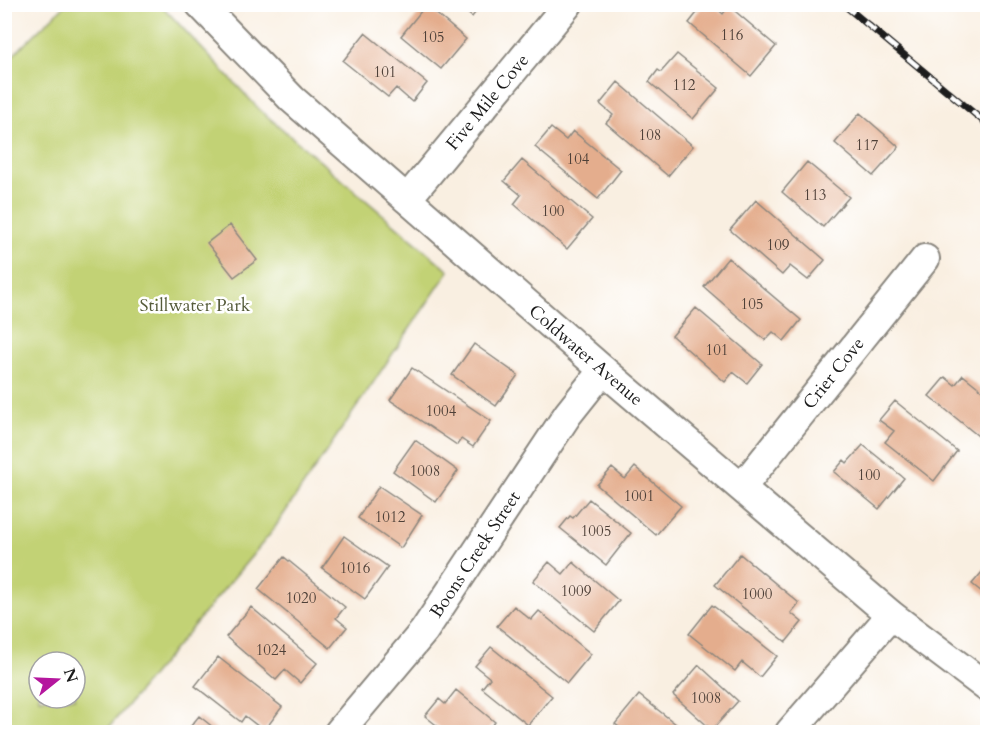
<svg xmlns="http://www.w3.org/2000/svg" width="992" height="737" viewBox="0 0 992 737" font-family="Cardo,serif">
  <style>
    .green { fill: #c2d274; stroke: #6f7748; stroke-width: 1.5; fill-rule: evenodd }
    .building { fill: #e4ad8d }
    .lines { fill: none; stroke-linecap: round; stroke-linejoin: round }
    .minor-casing { stroke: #8a867e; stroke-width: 32 }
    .minor { stroke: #fff; stroke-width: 28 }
    .rail-casing { stroke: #1c1c1c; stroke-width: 7 }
    .rail { stroke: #fff; stroke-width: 4.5; stroke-dasharray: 14; stroke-linecap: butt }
    .labels { text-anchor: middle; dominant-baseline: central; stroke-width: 5; stroke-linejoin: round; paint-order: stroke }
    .number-label { font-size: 15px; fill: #4e4038 }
    .street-label { font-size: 18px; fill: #1c1c1c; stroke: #fff }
    .park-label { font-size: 18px; fill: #565c3b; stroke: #fff }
  </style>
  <rect width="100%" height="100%" fill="#fff"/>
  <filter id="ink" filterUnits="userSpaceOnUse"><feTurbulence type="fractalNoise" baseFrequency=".0167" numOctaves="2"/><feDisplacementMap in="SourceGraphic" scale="12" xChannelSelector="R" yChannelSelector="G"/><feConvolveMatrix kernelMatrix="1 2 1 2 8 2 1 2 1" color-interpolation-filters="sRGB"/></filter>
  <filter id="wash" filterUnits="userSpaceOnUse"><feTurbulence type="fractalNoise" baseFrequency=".008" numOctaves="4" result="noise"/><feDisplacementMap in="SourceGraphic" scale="24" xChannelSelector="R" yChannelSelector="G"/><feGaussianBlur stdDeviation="1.35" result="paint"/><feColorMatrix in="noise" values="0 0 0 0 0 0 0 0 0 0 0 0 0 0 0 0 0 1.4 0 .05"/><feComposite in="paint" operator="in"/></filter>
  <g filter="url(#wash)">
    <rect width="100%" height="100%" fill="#f9efe1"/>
    <path class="green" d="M65,5h96l99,105 189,161 -178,262 -166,199h-100v-669zM39,662h36v36h-36z"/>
    <g id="blocks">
      <path class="building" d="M457,4h25l-10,13z
        M704,4h8l11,10 6,-8 47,40 -25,30 -62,-53z
        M426,5l40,34 -25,30 -40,-33z
        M365,33l62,50 -15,19 -16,-14 -8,9 -45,-36z
        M677,54l42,34 -26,31 -44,-37 9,-12 3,2z
        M618,82l75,64 -25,30 -62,-53 7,-8 -13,-11z
        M860,113l39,34 -26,29 -38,-33z
        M551,128l15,12 7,-9 48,39 -23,29 -63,-52z
        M522,160l70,59 -25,30 -53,-45 7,-9 -17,-14z
        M807,162l42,35 -26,30 -41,-35z
        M756,200l69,60 -17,20 -18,-14 -8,9 -52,-45z
        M230,225l27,35 -23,17 -27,-34z
        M728,258l73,62 -17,21 -11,-9 -8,8 -61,-53z
        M696,308l66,56 -15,19 -14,-11 -8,10 -53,-46z
        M474,344l44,31 -22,31 -44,-31z
        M412,368l79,53 -18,26 -12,-8 -4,6 -67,-45z
        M963,375l25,20v49l-59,-48 16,-19 10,8z
        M895,401l62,50 -23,30 -49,-39 9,-11 -15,-11z
        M415,440l43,31 -22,31 -43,-31z
        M863,445l41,33 -25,31 -45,-37 10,-12 3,3z
        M635,467l46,39 -25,29 -59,-50 15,-17 13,11z
        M379,486l43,29 -21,33 -43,-30z
        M589,499l42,34 -25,32 -46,-37 10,-12 3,2z
        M344,536l44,31 -23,32 -43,-31z
        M740,554l59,49 -8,10 11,9 -16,20 -71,-57z
        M284,557l61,50 -9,11 11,9 -17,21 -72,-59z
        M549,562l14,12 10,-12 46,39 -25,30 -61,-50z
        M988,565v32l-16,-13z
        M712,605l65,51 -17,21 -18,-15 -7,9 -46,-37z
        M514,606l17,14 8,-9 52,43 -24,29 -70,-57z
        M251,607l66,56 -17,20 -15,-13 -9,10 -50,-43z
        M491,647l61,49 -24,29 -46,-37 8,-10 -15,-12z
        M218,657l64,50 -18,24 -19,-15 -4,6 -46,-36z
        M699,665l39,36 -26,29 -39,-35z
        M456,690l39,32 -8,10h-42l-20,-16 14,-17 6,5z
        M639,695l47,37h-60l-11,-8z
        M199,716l20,16h-33z"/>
    </g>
  </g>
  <g filter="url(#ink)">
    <use href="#blocks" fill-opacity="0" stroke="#8a867e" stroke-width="1.5"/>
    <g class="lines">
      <defs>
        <g id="minor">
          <path id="s1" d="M200,4l92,95 311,271 288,245 97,73"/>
          <path id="s2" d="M407,199l161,-195"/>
          <path id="s3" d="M742,487l183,-228"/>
          <path id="s4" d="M339,732l85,-101 144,-217 35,-44"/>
          <path d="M790,732l101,-117"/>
        </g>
      </defs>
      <use href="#minor" class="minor-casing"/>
      <use href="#minor" class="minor"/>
      <defs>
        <path id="rail" d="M843,4l145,121"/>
      </defs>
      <use href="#rail" class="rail-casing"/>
      <use href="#rail" class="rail"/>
    </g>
  </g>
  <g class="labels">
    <g class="number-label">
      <text x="732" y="35">116</text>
      <text x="433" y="37">105</text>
      <text x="385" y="72">101</text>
      <text x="684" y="85">112</text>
      <text x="650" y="135">108</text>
      <text x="867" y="145">117</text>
      <text x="578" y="159">104</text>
      <text x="815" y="195">113</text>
      <text x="553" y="211">100</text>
      <text x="778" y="245">109</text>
      <text x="752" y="304">105</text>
      <text x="717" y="350">101</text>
      <text x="441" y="411">1004</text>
      <text x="425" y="471">1008</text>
      <text x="869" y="475">100</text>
      <text x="639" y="496">1001</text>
      <text x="390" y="517">1012</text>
      <text x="596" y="531">1005</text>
      <text x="355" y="568">1016</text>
      <text x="576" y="591">1009</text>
      <text x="757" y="594">1000</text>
      <text x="301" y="598">1020</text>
      <text x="271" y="650">1024</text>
      <text x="706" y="698">1008</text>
    </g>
    <g class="street-label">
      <text stroke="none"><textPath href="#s2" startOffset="126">Five Mile Cove</textPath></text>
      <text stroke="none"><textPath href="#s1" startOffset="522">Coldwater Avenue</textPath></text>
      <text stroke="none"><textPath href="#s3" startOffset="146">Crier Cove</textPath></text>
      <text stroke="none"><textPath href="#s4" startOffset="224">Boons Creek Street</textPath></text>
    </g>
    <g class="park-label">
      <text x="195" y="305">Stillwater Park</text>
    </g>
  </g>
  <rect width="992" height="737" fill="none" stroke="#fff" stroke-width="24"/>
  <g transform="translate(57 680) rotate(72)"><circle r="28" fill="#ffffff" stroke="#a4a4a4" stroke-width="1.5"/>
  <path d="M0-4.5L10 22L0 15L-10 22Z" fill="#b5179e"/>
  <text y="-9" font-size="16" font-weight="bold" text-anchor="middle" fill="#1c1c1c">N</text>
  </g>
</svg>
